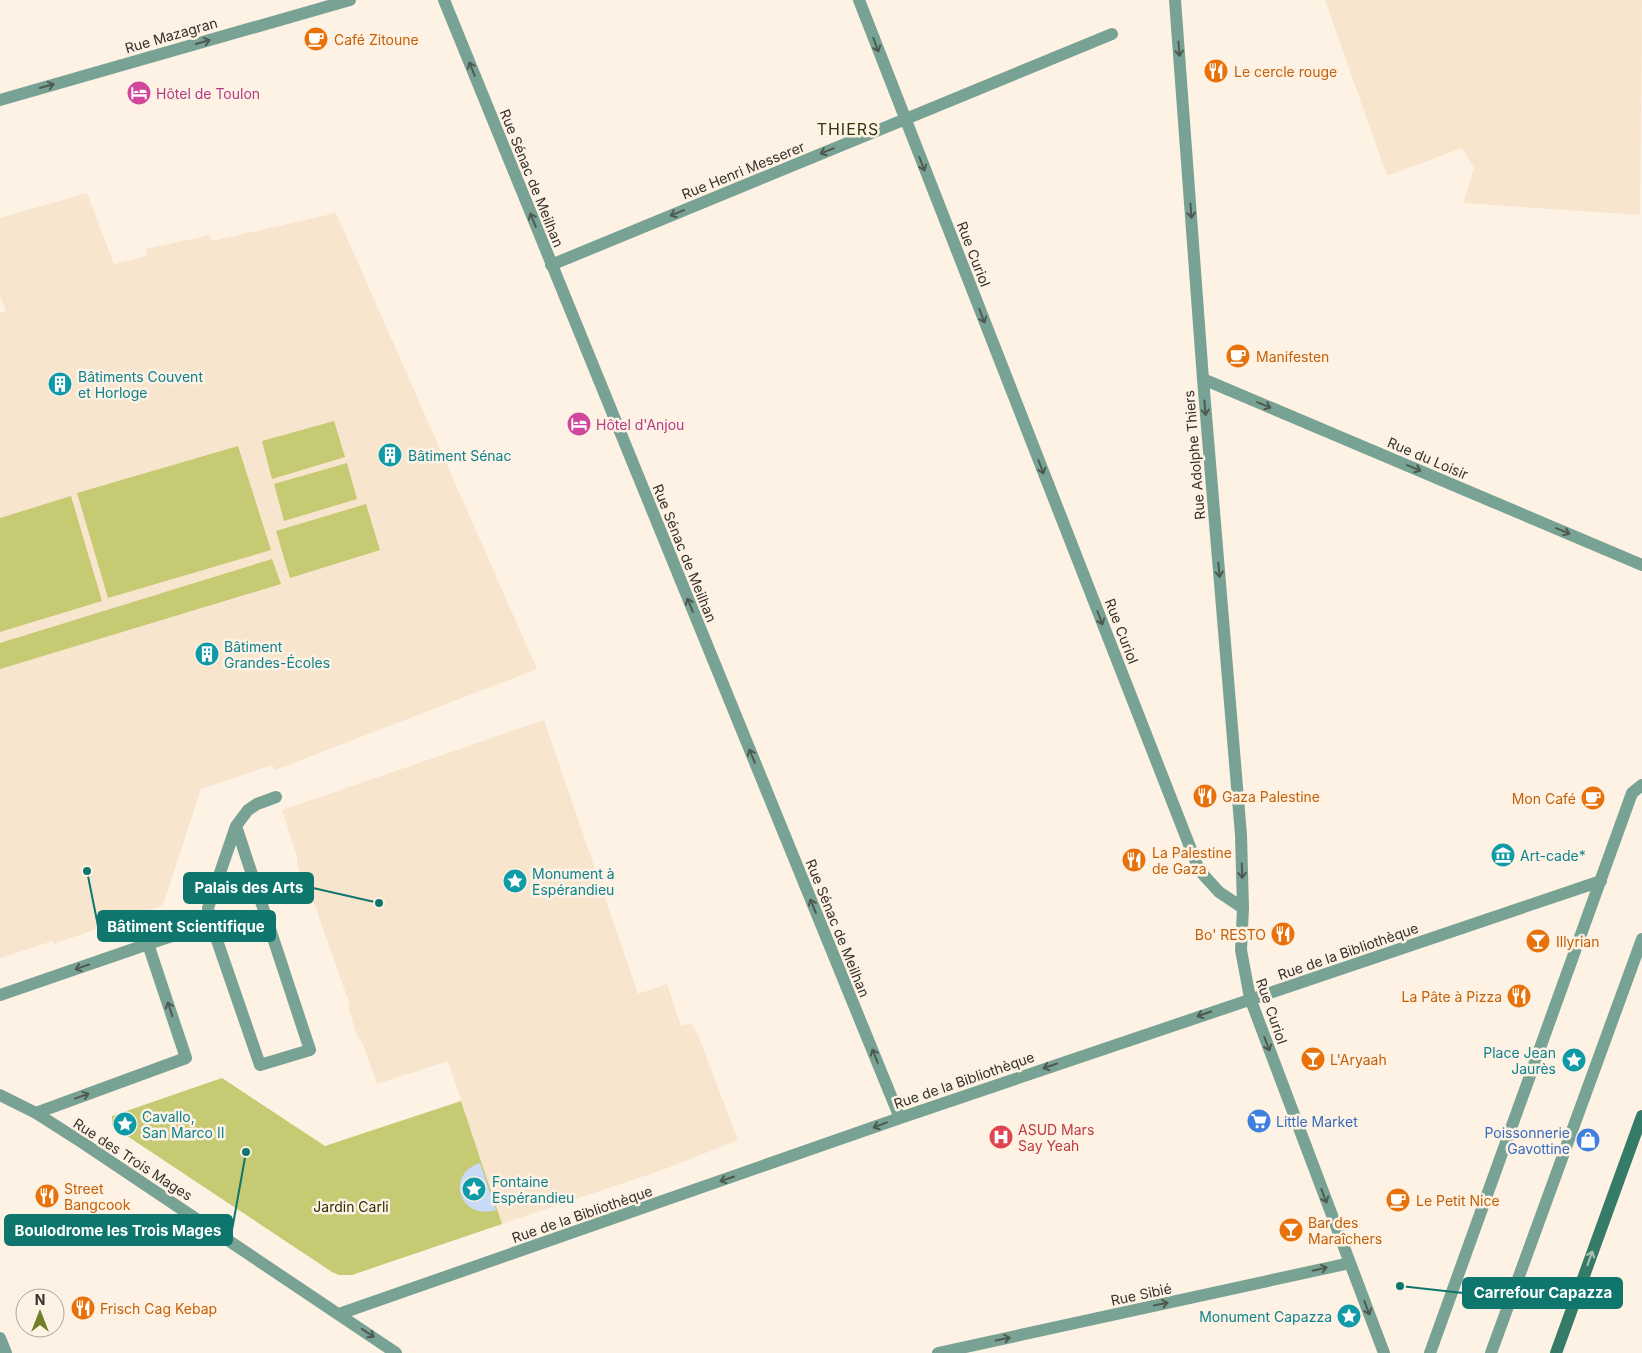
<svg xmlns="http://www.w3.org/2000/svg" width="1642" height="1353" viewBox="0 0 1642 1353" font-family="Inter,sans-serif">
  <style>
    .built { fill: #f8e5cd }
    .green { fill: #c6ca73 }
    .water { fill: #c9daf8 }
    .lines { fill: none; stroke-linecap: round; stroke-linejoin: round }
    .lane { stroke: #78a394; stroke-width: 12 }
    .street { stroke: #78a394; stroke-width: 12 }
    .secondary { stroke: #357b67; stroke-width: 12 }
    .oneway { stroke: #4e5950 }
    .oneway2 { stroke: #adc2b2 }
    .labels { text-anchor: middle; dominant-baseline: central; stroke-width: 5; stroke-linejoin: round; paint-order: stroke }
    .street-label { font-size: 14px; fill: #37312b; stroke: #fdf2e4 }
    .food-label { font-size: 14px; fill: #c56008; stroke: #fdf2e4; text-anchor: start }
    .hotel-label { font-size: 14px; fill: #b23c85; stroke: #fdf2e4; text-anchor: start }
    .culture-label { font-size: 14px; fill: #0d838f; stroke: #fdf2e4; text-anchor: start }
    .shop-label { font-size: 14px; fill: #366cbe; stroke: #fdf2e4; text-anchor: start }
    .health-label { font-size: 14px; fill: #be3a42; stroke: #fdf2e4; text-anchor: start }
    .park-label { font-size: 14px; fill: #2e2f06; stroke: #fdf2e4 }
    .quarter-label { font-size: 16px; letter-spacing: 1px; fill: #31370f; stroke: #fdf2e4 }
    .leader { fill: none; stroke: #0f766e; stroke-width: 2 }
    .callout-dot { fill: #0f766e; stroke: #fdf2e4; stroke-width: 2 }
    .callout { fill: #0f766e; stroke: #0f766e; stroke-width: 2 }
    .callout-label { font-size: 15px; text-anchor: middle; font-weight: bold; fill: #fff }
  </style>
  <rect width="100%" height="100%" fill="#fdf2e4"/>
  <path class="built" d="M1325,0h317l-2,215 -177,-12 11,-35 -12,-20 -75,28z
    M87,193l27,71 33,-8 -1,-7 64,-14 2,5h5l119,-27 201,456 -262,101 -3,-5 -71,24 -38,116 -109,39 -1,-3 -53,17v-645l6,-2 -6,-16v-77z
    M544,720l94,274 29,-10 14,42 10,-3 7,12 40,105 -73,29 -163,55 -54,-163 -71,23 -16,-45h-2l-3,-7 -8,-25 2,-2 -41,-116h-3l-9,-25v-8l-15,-46z"/>
  <path class="green" d="M334,421l11,36 -73,22 -10,-38z
    M238,446l33,104 -163,48 -31,-105z
    M347,463l10,36 -73,22 -10,-37z
    M71,496l31,105 -102,31v-114z
    M366,504l14,46 -90,28 -14,-47z
    M272,559l9,25 -281,85v-26z
    M222,1078l103,68 136,-45 41,123 -150,51h-13l-7,-3 -220,-146v-10z"/>
  <path class="water" d="M480,1163l16,47c-36,11 -52,-35 -16,-47z"/>
  <g class="lines">
    <path class="lane" d="M211,923l49,142 50,-15 -74,-224
      M148,944l63,-21 -3,-15 28,-82 12,-16 9,-6 19,-7
      M0,995l148,-51 38,114 -150,55
      M1430,1353l202,-560 10,-8
      M1491,1353l151,-414"/>
    <path class="street" d="M444,0l456,1118
      M859,0l340,870 20,22 24,16
      M1175,0l28,379 38,456 2,73 -2,42 9,48 134,355
      M0,100l350,-100
      M551,265l561,-231
      M1203,379l439,186
      M0,1095l36,18 47,30 313,210
      M339,1314l561,-196 701,-237
      M0,1338l6,15
      M938,1353l412,-90"/>
    <path class="secondary" d="M1556,1353l86,-237"/>
  </g>
  <defs><path id="oneway-shaft" d="M-6 0H5M1.5-3L5.5 0L1.5 3" fill="none" stroke-width="1.6" stroke-linecap="round" stroke-linejoin="round" transform="scale(1.25)"/></defs>
  <g class="oneway">
    <use href="#oneway-shaft" transform="translate(203 42) rotate(-16)"/>
    <use href="#oneway-shaft" transform="translate(876 45) rotate(69)"/>
    <use href="#oneway-shaft" transform="translate(1179 49) rotate(86)"/>
    <use href="#oneway-shaft" transform="translate(472 69) rotate(-112)"/>
    <use href="#oneway-shaft" transform="translate(47 86) rotate(-16)"/>
    <use href="#oneway-shaft" transform="translate(827 151) rotate(158)"/>
    <use href="#oneway-shaft" transform="translate(922 164) rotate(69)"/>
    <use href="#oneway-shaft" transform="translate(1191 211) rotate(86)"/>
    <use href="#oneway-shaft" transform="translate(677 213) rotate(158)"/>
    <use href="#oneway-shaft" transform="translate(533 220) rotate(-112)"/>
    <use href="#oneway-shaft" transform="translate(982 316) rotate(69)"/>
    <use href="#oneway-shaft" transform="translate(1264 405) rotate(23)"/>
    <use href="#oneway-shaft" transform="translate(1205 408) rotate(85)"/>
    <use href="#oneway-shaft" transform="translate(1041 467) rotate(69)"/>
    <use href="#oneway-shaft" transform="translate(1414 468) rotate(23)"/>
    <use href="#oneway-shaft" transform="translate(1563 531) rotate(23)"/>
    <use href="#oneway-shaft" transform="translate(1219 570) rotate(85)"/>
    <use href="#oneway-shaft" transform="translate(690 605) rotate(-112)"/>
    <use href="#oneway-shaft" transform="translate(1100 618) rotate(69)"/>
    <use href="#oneway-shaft" transform="translate(752 756) rotate(-112)"/>
    <use href="#oneway-shaft" transform="translate(1242 871) rotate(88)"/>
    <use href="#oneway-shaft" transform="translate(813 906) rotate(-112)"/>
    <use href="#oneway-shaft" transform="translate(82 967) rotate(161)"/>
    <use href="#oneway-shaft" transform="translate(170 1009) rotate(-108)"/>
    <use href="#oneway-shaft" transform="translate(1204 1014) rotate(161)"/>
    <use href="#oneway-shaft" transform="translate(1267 1044) rotate(69)"/>
    <use href="#oneway-shaft" transform="translate(875 1056) rotate(-112)"/>
    <use href="#oneway-shaft" transform="translate(1050 1066) rotate(161)"/>
    <use href="#oneway-shaft" transform="translate(82 1096) rotate(-20)"/>
    <use href="#oneway-shaft" transform="translate(880 1125) rotate(159)"/>
    <use href="#oneway-shaft" transform="translate(727 1179) rotate(161)"/>
    <use href="#oneway-shaft" transform="translate(1324 1196) rotate(69)"/>
    <use href="#oneway-shaft" transform="translate(1320 1269) rotate(-13)"/>
    <use href="#oneway-shaft" transform="translate(1161 1304) rotate(-12)"/>
    <use href="#oneway-shaft" transform="translate(1367 1308) rotate(69)"/>
    <use href="#oneway-shaft" transform="translate(368 1333) rotate(34)"/>
    <use href="#oneway-shaft" transform="translate(1003 1339) rotate(-12)"/>
  </g>
  <use class="oneway2" href="#oneway-shaft" transform="translate(1590 1258) rotate(-70)"/>
  <defs>
    <symbol id="cafe-disc" viewBox="-11 -11 22 22"><circle r="9.5" fill="#e8710a" stroke="#fdf2e4"/><path d="M-5.5-4.5H6V0H3Q3 3.5 0 3.5H-2.5Q-5.5 3.5-5.5 0ZM3-3.2v2h1.7v-2ZM-6 4.5H4V6H-6Z" fill="#fff"/></symbol>
    <symbol id="restaurant-disc" viewBox="-11 -11 22 22"><circle r="9.5" fill="#e8710a" stroke="#fdf2e4"/><path d="M-5-6h1v4h1v-4h1v4h1v-4h1v5L-1.5 .5V6h-2V.5L-5-1ZM5-6V6H3V1.5H1.5Q1.5-4 5-6Z" fill="#fff"/></symbol>
    <symbol id="hotel-disc" viewBox="-11 -11 22 22"><circle r="9.5" fill="#d1479c" stroke="#fdf2e4"/><path d="M-6-4.5h1.5V1H6V5H4.5V3h-9V5H-6ZM-4 0a1.8 1.8 0 1 1 3.6 0ZM.5 0V-2.5h3Q6-2.5 6 0Z" fill="#fff"/></symbol>
    <symbol id="building-disc" viewBox="-11 -11 22 22"><circle r="9.5" fill="#0f9aa8" stroke="#fdf2e4"/><path d="M-4-6H4V6H1V3H-1V6H-4ZM-2.5-4.3h1.7v1.8h-1.7ZM.8-4.3h1.7v1.8H.8ZM-2.5-1h1.7V.8h-1.7ZM.8-1h1.7V.8H.8Z" fill="#fff"/></symbol>
    <symbol id="museum-disc" viewBox="-11 -11 22 22"><circle r="9.5" fill="#0f9aa8" stroke="#fdf2e4"/><path d="M0-6L6-3V-2H-6V-3ZM-5-1h2V3h-2ZM-1-1h2V3h-2ZM3-1h2V3H3ZM-6 4H6V6H-6Z" fill="#fff"/></symbol>
    <symbol id="sight-disc" viewBox="-11 -11 22 22"><circle r="9.5" fill="#0f9aa8" stroke="#fdf2e4"/><path d="M0-6L1.8-2.2L6-1.7L2.9 1.2L3.7 5.4L0 3.3L-3.7 5.4L-2.9 1.2L-6-1.7L-1.8-2.2Z" fill="#fff"/></symbol>
    <symbol id="bar-disc" viewBox="-11 -11 22 22"><circle r="9.5" fill="#e8710a" stroke="#fdf2e4"/><path d="M-6-5H6L.8 .8V4.5H3.5V6h-7V4.5H-.8V.8Z" fill="#fff"/></symbol>
    <symbol id="supermarket-disc" viewBox="-11 -11 22 22"><circle r="9.5" fill="#3f7fe0" stroke="#fdf2e4"/><path d="M-6-5.5h2.5l.6 2H6L4.5 2H-2.5L-4.4-4H-6ZM-1.5 3.2a1.3 1.3 0 1 0 .1 0ZM3 3.2a1.3 1.3 0 1 0 .1 0Z" fill="#fff"/></symbol>
    <symbol id="hospital-disc" viewBox="-11 -11 22 22"><circle r="9.5" fill="#e0444e" stroke="#fdf2e4"/><path d="M-5-5h3v3.5h4V-5h3V5h-3V1.5h-4V5h-3Z" fill="#fff"/></symbol>
    <symbol id="shop-disc" viewBox="-11 -11 22 22"><circle r="9.5" fill="#3f7fe0" stroke="#fdf2e4"/><path d="M-5-2.5h2.3a2.7 3.5 0 0 1 5.4 0H5L5.5 6h-11ZM-1.5-2.5h3a1.5 2.3 0 0 0-3 0Z" fill="#fff"/></symbol>
  </defs>
  <g fill-rule="evenodd">
    <use href="#cafe-disc" x="302" y="25" width="28" height="28"/>
    <use href="#restaurant-disc" x="1202" y="57" width="28" height="28"/>
    <use href="#hotel-disc" x="125" y="79" width="28" height="28"/>
    <use href="#cafe-disc" x="1224" y="342" width="28" height="28"/>
    <use href="#building-disc" x="46" y="370" width="28" height="28"/>
    <use href="#hotel-disc" x="565" y="410" width="28" height="28"/>
    <use href="#building-disc" x="376" y="441" width="28" height="28"/>
    <use href="#building-disc" x="193" y="640" width="28" height="28"/>
    <use href="#restaurant-disc" x="1191" y="782" width="28" height="28"/>
    <use href="#cafe-disc" x="1579" y="784" width="28" height="28"/>
    <use href="#museum-disc" x="1489" y="841" width="28" height="28"/>
    <use href="#restaurant-disc" x="1120" y="846" width="28" height="28"/>
    <use href="#sight-disc" x="501" y="867" width="28" height="28"/>
    <use href="#restaurant-disc" x="1269" y="920" width="28" height="28"/>
    <use href="#bar-disc" x="1524" y="927" width="28" height="28"/>
    <use href="#restaurant-disc" x="1505" y="982" width="28" height="28"/>
    <use href="#bar-disc" x="1299" y="1045" width="28" height="28"/>
    <use href="#sight-disc" x="1560" y="1046" width="28" height="28"/>
    <use href="#supermarket-disc" x="1245" y="1107" width="28" height="28"/>
    <use href="#sight-disc" x="111" y="1110" width="28" height="28"/>
    <use href="#hospital-disc" x="987" y="1123" width="28" height="28"/>
    <use href="#shop-disc" x="1574" y="1126" width="28" height="28"/>
    <use href="#sight-disc" x="460" y="1175" width="28" height="28"/>
    <use href="#restaurant-disc" x="33" y="1182" width="28" height="28"/>
    <use href="#cafe-disc" x="1384" y="1186" width="28" height="28"/>
    <use href="#bar-disc" x="1277" y="1216" width="28" height="28"/>
    <use href="#restaurant-disc" x="69" y="1294" width="28" height="28"/>
    <use href="#sight-disc" x="1335" y="1302" width="28" height="28"/>
  </g>
  <g class="labels">
    <g class="street-label">
      <text transform="translate(171 35) rotate(-16)">Rue Mazagran</text>
      <text transform="translate(743 170) rotate(-22)">Rue Henri Messerer</text>
      <text transform="translate(532 178) rotate(68)">Rue Sénac de Meilhan</text>
      <text transform="translate(974 254) rotate(69)">Rue Curiol</text>
      <text transform="translate(1194 455) rotate(-95)">Rue Adolphe Thiers</text>
      <text transform="translate(1428 458) rotate(23)">Rue du Loisir</text>
      <text transform="translate(685 553) rotate(68)">Rue Sénac de Meilhan</text>
      <text transform="translate(1122 631) rotate(69)">Rue Curiol</text>
      <text transform="translate(838 928) rotate(68)">Rue Sénac de Meilhan</text>
      <text transform="translate(1348 951) rotate(-19)">Rue de la Bibliothèque</text>
      <text transform="translate(1272 1011) rotate(71)">Rue Curiol</text>
      <text transform="translate(964 1080) rotate(-19)">Rue de la Bibliothèque</text>
      <text transform="translate(133 1159) rotate(33)">Rue des Trois Mages</text>
      <text transform="translate(582 1214) rotate(-19)">Rue de la Bibliothèque</text>
      <text transform="translate(1141 1294) rotate(-12)">Rue Sibié</text>
    </g>
    <g class="food-label">
      <text x="334" y="39">Café Zitoune</text>
      <text x="1234" y="71">Le cercle rouge</text>
      <text x="1256" y="356">Manifesten</text>
      <text x="1222" y="796">Gaza Palestine</text>
      <text x="1576" y="798" text-anchor="end">Mon Café</text>
      <text x="1152" y="852">La Palestine<tspan x="1152" dy="16">de Gaza</tspan></text>
      <text x="1266" y="934" text-anchor="end">Bo' RESTO</text>
      <text x="1556" y="941">Illyrian</text>
      <text x="1502" y="996" text-anchor="end">La Pâte à Pizza</text>
      <text x="1330" y="1059">L'Aryaah</text>
      <text x="64" y="1188">Street<tspan x="64" dy="16">Bangcook</tspan></text>
      <text x="1416" y="1200">Le Petit Nice</text>
      <text x="1308" y="1222">Bar des<tspan x="1308" dy="16">Maraîchers</tspan></text>
      <text x="100" y="1308">Frisch Cag Kebap</text>
    </g>
    <g class="hotel-label">
      <text x="156" y="93">Hôtel de Toulon</text>
      <text x="596" y="424">Hôtel d'Anjou</text>
    </g>
    <g class="culture-label">
      <text x="78" y="376">Bâtiments Couvent<tspan x="78" dy="16">et Horloge</tspan></text>
      <text x="408" y="455">Bâtiment Sénac</text>
      <text x="224" y="646">Bâtiment<tspan x="224" dy="16">Grandes-Écoles</tspan></text>
      <text x="1520" y="855">Art-cade*</text>
      <text x="532" y="873">Monument à<tspan x="532" dy="16">Espérandieu</tspan></text>
      <text x="1556" y="1052" text-anchor="end">Place Jean<tspan x="1556" dy="16">Jaurès</tspan></text>
      <text x="142" y="1116">Cavallo,<tspan x="142" dy="16">San Marco II</tspan></text>
      <text x="492" y="1181">Fontaine<tspan x="492" dy="16">Espérandieu</tspan></text>
      <text x="1332" y="1316" text-anchor="end">Monument Capazza</text>
    </g>
    <g class="shop-label">
      <text x="1276" y="1121">Little Market</text>
      <text x="1570" y="1132" text-anchor="end">Poissonnerie<tspan x="1570" dy="16">Gavottine</tspan></text>
    </g>
    <g class="health-label">
      <text x="1018" y="1129">ASUD Mars<tspan x="1018" dy="16">Say Yeah</tspan></text>
    </g>
    <g class="park-label">
      <text x="351" y="1206">Jardin Carli</text>
    </g>
    <g class="quarter-label">
      <text x="848" y="129">THIERS</text>
    </g>
  </g>
  <path class="leader" d="M379 903L313 888M87 871L98 926M246 1152L232 1230M1400 1286L1463 1293"/>
  <g class="callout-dot">
    <circle cx="379" cy="903" r="5"/>
    <circle cx="87" cy="871" r="5"/>
    <circle cx="246" cy="1152" r="5"/>
    <circle cx="1400" cy="1286" r="5"/>
  </g>
  <g class="callout">
    <rect x="184" y="873" width="129" height="30" rx="5"/>
    <rect x="98" y="911" width="177" height="30" rx="5"/>
    <rect x="5" y="1215" width="227" height="30" rx="5"/>
    <rect x="1463" y="1278" width="159" height="30" rx="5"/>
  </g>
  <g class="callout-label">
    <text x="249" y="893">Palais des Arts</text>
    <text x="186" y="932">Bâtiment Scientifique</text>
    <text x="118" y="1236">Boulodrome les Trois Mages</text>
    <text x="1543" y="1298">Carrefour Capazza</text>
  </g>
  <g transform="translate(40 1313)"><circle r="24" fill="#fdf2e4" stroke="#aea59a"/>
  <path d="M0-4L9 19L0 12L-9 19Z" fill="#727d2a"/>
  <text y="-8" font-size="14" font-weight="bold" text-anchor="middle" fill="#37312b">N</text>
  </g>
</svg>
